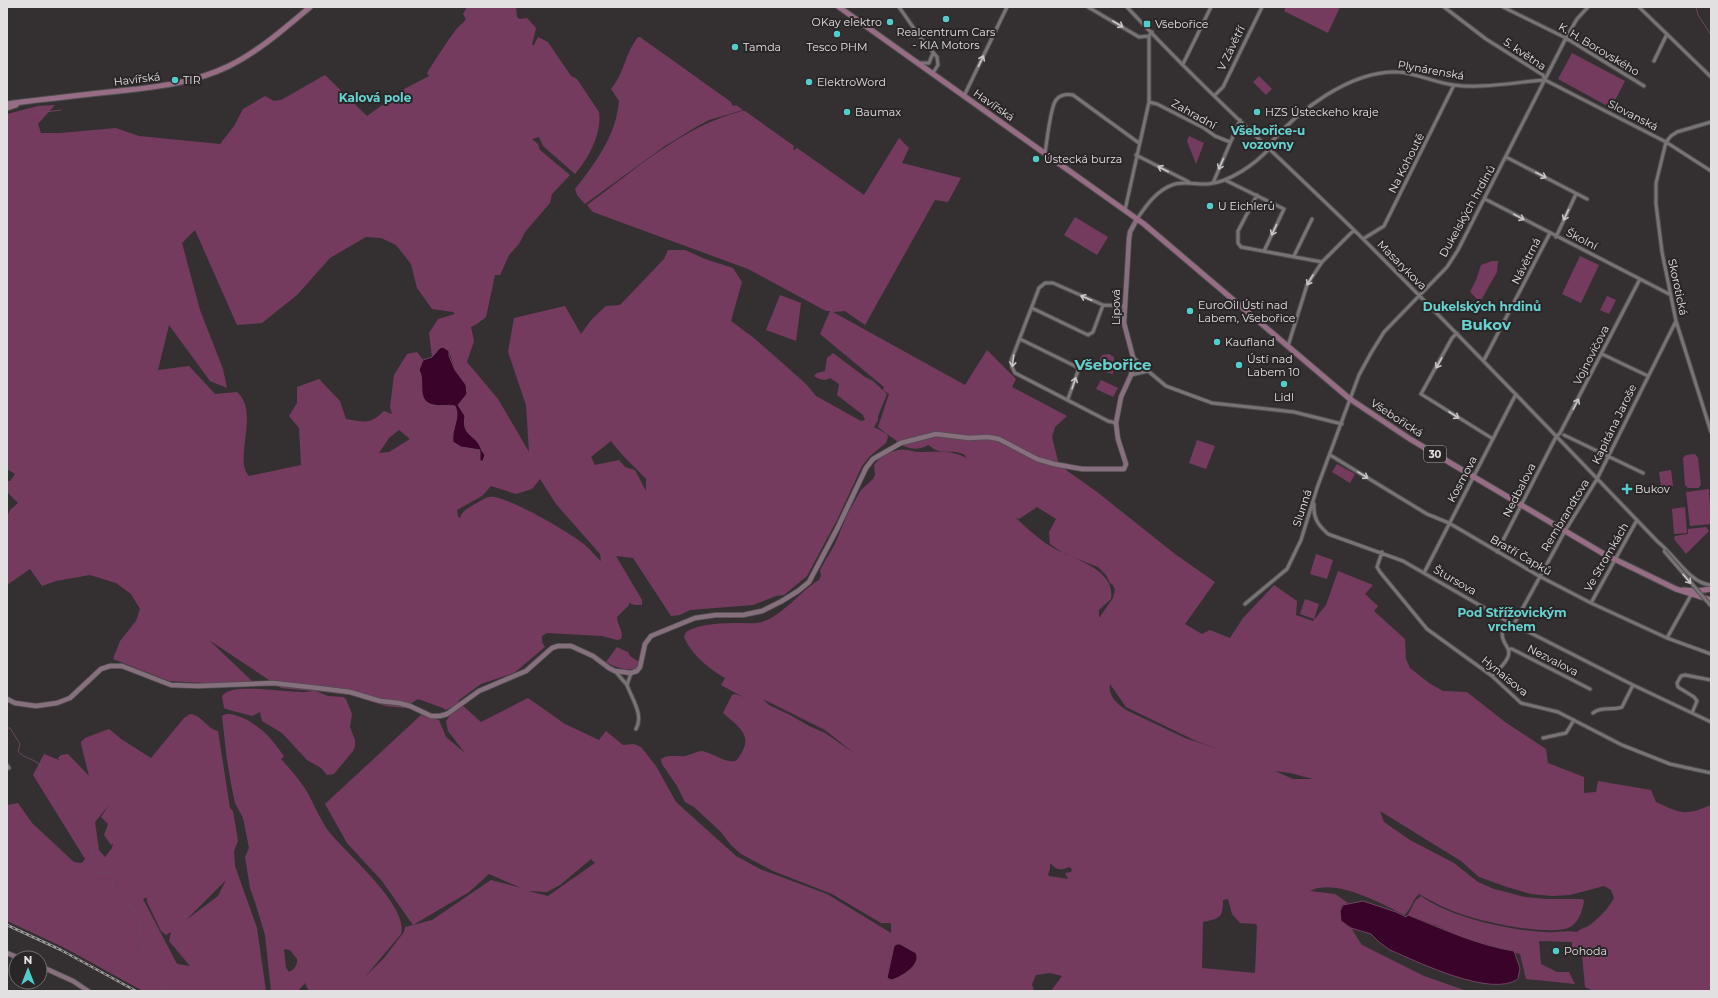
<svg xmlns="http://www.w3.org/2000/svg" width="1718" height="998" viewBox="0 0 1718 998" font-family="Montserrat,sans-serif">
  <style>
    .green { fill: #753b5f; fill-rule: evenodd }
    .water { fill: #3a0329; stroke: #6d4560 }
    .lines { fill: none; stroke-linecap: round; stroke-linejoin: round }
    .stream { stroke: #6d4560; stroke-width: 1 }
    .street-casing { stroke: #4f4c4e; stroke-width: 5 }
    .secondary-casing { stroke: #4f4c4e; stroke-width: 6 }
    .primary-casing { stroke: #4f4c4e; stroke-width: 7 }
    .street { stroke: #787476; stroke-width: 3 }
    .secondary { stroke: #87707e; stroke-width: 4.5 }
    .primary { stroke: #976d86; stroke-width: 5 }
    .rail-casing { stroke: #9e9b9d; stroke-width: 2.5 }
    .rail { stroke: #2a2628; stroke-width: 1; stroke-dasharray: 3; stroke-linecap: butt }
    .street-bridge-casing { stroke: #4f4c4e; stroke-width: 5; stroke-linecap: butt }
    .street-bridge { stroke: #787476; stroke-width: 3 }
    .oneway { stroke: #c8c5c7 }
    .poi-dot { fill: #53cdcb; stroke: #2a2628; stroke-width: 1.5 }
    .labels { text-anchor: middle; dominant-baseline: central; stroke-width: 4; stroke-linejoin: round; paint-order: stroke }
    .shield { fill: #2a2628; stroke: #aca8aa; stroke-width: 1 }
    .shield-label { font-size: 10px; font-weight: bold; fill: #e3e0e2 }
    .poi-label { font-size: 11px; fill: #e3e0e2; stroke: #2a2628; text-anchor: start }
    .street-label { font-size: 11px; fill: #e3e0e2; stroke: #2a2628 }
    .neighbourhood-label { font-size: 12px; font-weight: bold; fill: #66d2d0; stroke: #2a2628 }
    .district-label { font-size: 15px; font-weight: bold; fill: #66d2d0; stroke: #2a2628 }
  </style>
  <rect width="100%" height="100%" fill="#343032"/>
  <path class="green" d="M467,7h49l1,10 2,2 8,-1 9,10 -4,17h2l4,-8 10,5 23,34 6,3 22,33c3,21 -10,46 -24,62l-32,-28 -4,-9 -7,2 6,5 2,6 30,25 -18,19 -2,9 -25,29 -6,12 -10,11 -9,20h-5l-9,42 -9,7 -6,3 3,14 -7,21 31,37 31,53 -3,-47 -18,-53 6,-34 51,-12 16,28 11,-15 14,-13 14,-1 44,-46 4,-9h17l20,9 28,9 9,14 -11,39 23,17 51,45 11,13 45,25 4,-1 -2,-5 -26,-20 2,-11 -9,-6c-6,4 -11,1 -16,-2l3,-3 8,-2 2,-13 6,-5 32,24 8,4 14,13 -9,22v4l-4,7 13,7 -9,-7 11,-33 -6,-4 1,-3 -64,-53 10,-23h-4l-78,-42 -155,-57 -6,-7c48,-35 96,-79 155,-94h3l49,35 -1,3 1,1 3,-2 67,47 35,-57 10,10 -7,15 59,15 -13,24 -13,-2 -70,125 -20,-14 -12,1 132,73 22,-35 29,29 -4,8 55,29 -12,11 -3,10 7,28 38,27 78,62 40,28 -30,42 17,10 8,-4 20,8 13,-20 31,-33 23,16 -1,14 17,6 13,-16 12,-34 35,14 -8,9 13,12 -4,5 31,28 1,20 4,9 19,15 14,8 24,1 38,30 41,27 2,14 36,14v16l12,-1 2,-11 53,9 5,12c26,12 28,14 55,3v186h-118l-8,-4 -3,-32h-10v-13l-33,-1 2,23 16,8h12l6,12 -49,-5 -6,-25 -59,-17 -26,-12 -27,-10 7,-14 6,-5c28,21 90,35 125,36 11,1 20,-2 31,0 4,-4 9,-4 14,-8 8,-6 18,-16 23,-26l-3,-8 -7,-4 -34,9 -18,1 -21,-2 -24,-7 -28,-10 -18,-16 -81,-50 4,11 26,18 44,23 24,19 16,7 31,8 22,2h35l2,2c-1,8 -5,20 -12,25 -18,12 -87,-4 -108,-11 -16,-5 -31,-13 -45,-21 -7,6 -8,16 -15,21 -23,-12 -69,-37 -94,-24l25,3 13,9 -6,2 -2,6 5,14 6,3 11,17 62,31 43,15h-416l11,-15 -12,-3 -14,2 -4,9 2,7h-725l-4,-8 -7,8h-27l-6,-56 -10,-33 -5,-14 -5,-31 4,-9 -6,-30 -8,-15 -3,-14 -5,-29 -5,-44c9,-7 30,6 37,12 10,7 18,19 25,28l-3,3c9,10 18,20 25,31 8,14 14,30 24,43 16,20 80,74 71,101l-37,44 20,-20 20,-26 1,-5 8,-2 -31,-44 -35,-38 -22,-39 96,-89 18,5 7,17 19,16 -17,-22 -2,-10 5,-7 12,-8 18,16 47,-24 37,26 34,16 7,-9 17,14 11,-1 7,3 15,19 20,36 60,54 24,13 67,25 64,39v-10h-10l-49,-29 -59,-23 -32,-17 -10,-9 -11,-14 -26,-24 -9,-5 -8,-16 -15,-22 -1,-5c9,-5 14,-2 24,-3 5,-1 13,-5 17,-5 8,1 26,13 33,10 3,-1 5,-6 7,-9 11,-18 -7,-28 -19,-39l9,-18 3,-1 8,3 -22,-12 4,-7c-16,-9 -34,-24 -41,-41l2,-5c15,-9 38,-9 55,-9 7,0 14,1 21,-1 23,-8 37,-30 57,-42l2,-4 -1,-6 15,-26 12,-29 14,-25 12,-11 2,-4 -1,-10c5,-8 15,-13 24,-15 8,-2 14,2 22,2 13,0 34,-2 46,6l-1,-3c-11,-6 -20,-1 -29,-5 -3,-1 -5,-4 -8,-5 -11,7 -22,3 -32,-3l1,-1 -10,-7 1,3 -2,6 -16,13 -8,10 -24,52 -31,58 -23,19 -8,1 -23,9 -63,5 -10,5 -9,1 -38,-58 -17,-2 26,44v5h-7l-6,-2v2l-12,12c0,8 7,14 4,22l-4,1 -15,-4 -55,-3 -5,3v6l3,5 -31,26 -33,11 -22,16 -2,5 -12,5 -2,-2 -25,-9 -14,9 -18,-2 -37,-11 -33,-4 12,5 15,1 3,2 6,15 -2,13 5,13v6l-2,5 -19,23 -7,1 -6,-7 -14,-8 -25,-27 -20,-12 -2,-9 -8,4 -26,-7 -2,-1 -2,-12c11,-16 73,0 90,-5l-31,-3 -72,-48 44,42 -31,2 -53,-3 -56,-22 7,-18 16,-20 4,-12 -9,-15 -15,-11 -26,-8 -34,6 -14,5 -12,-17 -23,16v-68l3,-7 8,-7 -11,-11v-13l1,2h2l5,-7 -7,-4 -1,1v-357l31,-8 17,-1 -17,19 3,9h19l56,-5 23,8 81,8 14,-18 9,-17 22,-13 9,5 7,-1 44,-25 42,41 39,-28 23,-12 -2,-3c9,-14 18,-29 28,-42 3,-5 8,-7 11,-12l-3,-5zM195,230l42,95 25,-2 35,-28 33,-37 36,-21 15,1 15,7 15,19 6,24 15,21 21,3 2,2 -17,5 -9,14 3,24 8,-9 10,6 5,16 11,15 -3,14 -5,6 9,28 12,12 4,9h2l-2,5 -3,1v-10l-19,-3 -8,-7 5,-26 -3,-8h-14c-9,-12 -27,-30 -18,-46l-6,-8 -10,2 -13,21 -4,32 2,7 -8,-3c-14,14 -20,11 -38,8l-6,-18 -21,-22 -22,8v16l-8,13 10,12 2,37 -52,11c-16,-16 11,-65 -12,-84l-22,2 -26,-28 -31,4 11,-45 41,56 17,7 -4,-19 -23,-59 -18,-67zM399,430l11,9 -21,13 -10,1 10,-15zM611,441c10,14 23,25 35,38v12l-11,-21 -10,-3 -6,-7 -24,5 -4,-8zM540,479l16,25 44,50 1,7c-7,-6 -12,-14 -20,-19 -14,-11 -77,-48 -92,-45 -5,1 -10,5 -14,7 -7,4 -13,7 -15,14l-2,-1 -1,-7 25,-14 9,-10 25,8 16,-5zM1037,507l19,12 -7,13 1,12 15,10 33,13 8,8 4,8 3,2 2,5 -2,8 -14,20v-8l12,-11c5,-31 -40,-40 -61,-53 -13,-8 -24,-19 -35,-29l4,2zM1110,684l16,23 70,34 22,8 -33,-11 -59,-28c-10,-7 -18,-14 -16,-26zM763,699l62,31 29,23 -29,-20 -16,-7 -19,-11 -21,-10zM1275,771l15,2 23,6h-20zM591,859l4,4 -47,33 -20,-5 19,1 13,-7zM1050,863c6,7 11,8 19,4l3,2 -1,3 -6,1 3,6 -19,-3 -1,-2 2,-5zM489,874l32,14 -30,-8 -59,40 -19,5 56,-33zM1228,899l4,15 8,9 16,1 1,2 -2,47 -53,-5 1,-46c17,-4 20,-4 20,-22zM900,944l16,9c6,12 -16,25 -25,27l-3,-9 6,-25zM284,949l6,1 7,9c1,6 -3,11 -8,13l-3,-4z
    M1286,7h54l-12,26 -44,-22z
    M638,37h2l91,65 1,3 2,1 2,-1 7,5 -34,10 -13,7 -31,19 -80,58 -8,-9 -2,-6c15,-19 33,-43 40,-67 2,-6 3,-14 4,-21l-8,-12c13,-15 14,-36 27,-52z
    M1572,53l53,28 -14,27 -53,-29z
    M1259,76l13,13 -6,6 -13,-13z
    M1189,136l15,7 -8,21 -9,-23z
    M1075,217l33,20 -11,18 -33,-20z
    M1580,256l19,9 -18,38 -19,-9z
    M1492,261h6l-1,11 -17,30 -10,-10 6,-12 5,-15z
    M780,295l21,8 -5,38 -30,-11z
    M1607,296l9,4 -7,14 -9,-4z
    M1109,354l5,3 -1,17 -8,-2 -5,-5v-8l2,-4z
    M1101,380l17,8 -5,9 -17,-8z
    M1197,440l18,6 -9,23 -17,-6z
    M1695,454l3,4 3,27 -3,3h-10l-3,-3 -2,-27 3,-3z
    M1337,464l18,10 -5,9 -18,-11z
    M1671,470l2,16 -12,1 -2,-15z
    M1709,489l2,35 -21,2 -4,-34z
    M1685,507l2,26 -13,1 -2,-25z
    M1706,527l3,4 -23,23 -12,-15 1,-3 13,-2v-5z
    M1316,554l17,6 -6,19 -17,-5z
    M1305,599l14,5 -5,15 -14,-5z
    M617,647l11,5 2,4 9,6 -3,7c-11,2 -21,-2 -30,-7z
    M190,714c12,1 17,15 28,17l12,77 3,3 5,30 -4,10 1,15 22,62 9,63h-123l-80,-44 -56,-26 1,-116 10,-2 14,20 42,39 8,1 3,-4 -52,-84 11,-21 15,6 -1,-2 3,-3 7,-1 21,22 -8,-32v-2l4,-4 24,-9 12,10 30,19 33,-40zM109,805l-8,12 7,7 -4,11 7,10 2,-2 -1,5 -7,9 -6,-7 -4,-28zM226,880l-8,16 -32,24zM145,898h2v4l14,29 5,4 5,-3 -2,9 21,25 -13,-2 -34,-65z"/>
  <path class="water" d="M443,347l6,4v5l6,14 11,15 1,9 -9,11 7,11c-3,18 6,17 14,28 2,4 3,8 6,11l-2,6h-3v-11l-19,-3 -8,-5c-2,-13 8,-25 2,-36 -7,-2 -15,1 -22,-1 -18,-5 -7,-23 -14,-35l4,-10 9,-3 8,-9z
    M1363,901l33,11 10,5 2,-2c35,14 69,30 106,36l6,17 -2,11c-27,19 -100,-17 -128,-29l-11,-8 -8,-8 -20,-6 -10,-7 -1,-10 3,-6z
    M897,944h3l16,9c6,12 -16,25 -25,27l-4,-2 7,-32z"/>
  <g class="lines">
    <path class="stream" d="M1696,7l2,8 13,20
      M7,121l24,-7 30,-4
      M7,728h3l10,16 -2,7c4,7 16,7 23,15l-2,10 4,6 8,3v13l16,18 10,7c2,18 9,15 15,29 3,8 0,13 7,21l10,-1 5,6 -2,6 14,20 7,1 3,12 6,5 -3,14 4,7 -2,8c9,11 25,25 26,40"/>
    <defs>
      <path id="street" d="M899,7l21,30 17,20 1,8 -5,8
        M1088,7l51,30 10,-1
        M1127,7c72,78 151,149 227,223 103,102 203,207 304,312 16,12 32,42 53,43
        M1444,7l42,32 57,36 2,5
        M1503,7l63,31 78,48
        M1639,7l72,70
        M1654,61l13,-27
        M920,63h9l4,-10
        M1183,64l28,-57
        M1545,80l121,62 45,29
        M1215,95l8,-8 39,-80
        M964,96l43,-89
        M1149,102l8,2 47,24 11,8 15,6
        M1711,122l-34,10 -6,4 -5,6 -10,41v21l6,48 14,69 35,111
        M1267,147c29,-35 83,-77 131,-75 19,1 37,11 56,13 27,4 63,-3 91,-5
        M1045,153c2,-11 5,-45 11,-53 5,-6 11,-6 17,-5l66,48
        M1136,155l53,27
        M1506,157l81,42
        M1225,180l59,29 -20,42
        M1213,183l27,-63
        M1257,195l-19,36v12l3,4 81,15
        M1485,199l186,96
        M1125,210l24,-108v-66l3,-4
        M1137,219c9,-13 19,-28 35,-34 12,-5 24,0 36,-1 22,-2 47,-20 61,-35
        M1556,237l20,-43
        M1363,239l21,-13 70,-141
        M1294,256l18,-37
        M1032,308l56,27 5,-3 10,-27
        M1457,333l-5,5 -31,56 72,45
        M1020,339l59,29 -11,31
        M1288,346l19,-61 15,-23 32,-32
        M1602,354l46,22
        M1133,357l15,14
        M1484,360l66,-127
        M1131,375l17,-4 18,15 46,17 82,9 48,12
        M1116,423l-8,-2 -93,-48 -3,-6 -1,-6 28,-73 6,-5h8l50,22 21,1
        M1564,435l79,38
        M1330,455l97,59 22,9 90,53 52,27 76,35 44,16
        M1314,504c-1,14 4,21 14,30l75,27 104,60 126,64 78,37
        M1382,552l-5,15 3,5 47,57 65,47 29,27 37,9 64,33 48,19 41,9
        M1497,552l59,-115 4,-4 80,-154
        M1424,573l92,-179
        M1591,603l46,-83
        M1245,604l42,-35 14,-29 16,-52 42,-113 12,-22 13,-21 63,-65 11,-17 108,-212 11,-19 11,-12
        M1514,624l51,-93 32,-52 79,-158
        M1667,638l24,-43
        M1508,649h4l78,40
        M615,671l12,14
        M631,673l-4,12c5,14 17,30 9,44
        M1492,676c5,-5 12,-11 15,-17 8,-14 -14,-16 0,-38
        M1593,713c8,-7 19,-2 29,-6l11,-22
        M1692,713l5,-12 -3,-4 -16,-10 -1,-4 4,-7 4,-1 26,5
        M1543,738l23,-5 8,-13
        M7,765l2,3"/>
      <path id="secondary" d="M7,699l8,4 21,3 21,-3 13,-5 31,-29 9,-3h12l49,19 27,1 75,-3 45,5 32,4 30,9 19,2 11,3 21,10h9l7,-2 32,-23 47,-20 26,-23 6,-2h13l22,10 16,12 6,3 16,2 6,-2 3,-4 5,-23 6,-8 44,-18 21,-3h27l19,-4 20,-10 16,-10 11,-9 28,-53 29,-61 7,-9 28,-16 35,-9 33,4 19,-1 11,2 38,20 17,5 28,5h42l2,-5 -8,-25 -2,-16 5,-26 10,-22 2,-10v-8l-9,-34 5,-84 1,-7 7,-13
        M7,953l12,5
        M40,966l33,15 15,10"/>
      <path id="primary" d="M839,7l305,217 206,175 60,40 194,115 72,35 35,11
        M7,104c37,-5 75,-9 112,-13 38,-4 75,-8 110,-25 30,-15 55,-37 81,-59
        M7,108l9,-3
        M1683,590l14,1 14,-2"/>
    </defs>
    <use href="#street" class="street-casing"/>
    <use href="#secondary" class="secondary-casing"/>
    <use href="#primary" class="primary-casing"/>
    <use href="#street" class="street"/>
    <use href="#secondary" class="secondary"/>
    <use href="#primary" class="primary"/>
    <defs>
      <path id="rail" d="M7,925l54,25 75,41"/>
    </defs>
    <use href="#rail" class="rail-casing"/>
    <use href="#rail" class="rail"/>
    <defs>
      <path id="street-bridge" d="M1664,551l47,55"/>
    </defs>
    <use href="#street-bridge" class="street-bridge-casing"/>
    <use href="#street-bridge" class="street-bridge"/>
  </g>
  <defs><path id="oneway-shaft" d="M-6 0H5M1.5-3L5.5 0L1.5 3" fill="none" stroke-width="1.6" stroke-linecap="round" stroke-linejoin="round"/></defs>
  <g class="oneway">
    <use href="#oneway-shaft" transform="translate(1118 24) rotate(30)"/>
    <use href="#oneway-shaft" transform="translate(981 61) rotate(-64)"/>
    <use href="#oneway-shaft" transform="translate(1221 164) rotate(114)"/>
    <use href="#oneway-shaft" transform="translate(1163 169) rotate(-153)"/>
    <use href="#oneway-shaft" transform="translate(1541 175) rotate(27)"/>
    <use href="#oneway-shaft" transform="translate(1566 215) rotate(115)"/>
    <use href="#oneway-shaft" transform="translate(1519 217) rotate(28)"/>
    <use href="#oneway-shaft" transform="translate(1274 230) rotate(115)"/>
    <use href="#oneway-shaft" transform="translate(1310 280) rotate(120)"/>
    <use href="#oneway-shaft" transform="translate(1086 298) rotate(-157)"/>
    <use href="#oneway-shaft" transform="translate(1013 361) rotate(97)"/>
    <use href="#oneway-shaft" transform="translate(1439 363) rotate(119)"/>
    <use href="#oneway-shaft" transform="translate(1074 383) rotate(-71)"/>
    <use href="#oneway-shaft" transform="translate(1576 404) rotate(-63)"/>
    <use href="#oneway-shaft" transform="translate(1454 415) rotate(33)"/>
    <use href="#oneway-shaft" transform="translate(1363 475) rotate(31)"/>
    <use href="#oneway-shaft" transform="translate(1687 579) rotate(50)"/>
  </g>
  <g class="poi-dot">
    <circle cx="946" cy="19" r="4"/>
    <circle cx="890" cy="22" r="4"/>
    <rect x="1143" y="20" width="8" height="8" rx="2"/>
    <circle cx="837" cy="34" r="4"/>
    <circle cx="735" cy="47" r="4"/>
    <circle cx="175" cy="80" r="4"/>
    <circle cx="809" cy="82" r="4"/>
    <circle cx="847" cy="112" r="4"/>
    <circle cx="1257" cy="112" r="4"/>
    <circle cx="1036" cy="159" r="4"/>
    <circle cx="1210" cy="206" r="4"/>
    <circle cx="1190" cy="311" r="4"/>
    <circle cx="1217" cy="342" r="4"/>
    <circle cx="1239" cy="365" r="4"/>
    <circle cx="1284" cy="384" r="4"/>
    <path d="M1625 483h4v4h4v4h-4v4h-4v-4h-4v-4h4z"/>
    <circle cx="1556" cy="951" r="4"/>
  </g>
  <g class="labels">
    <rect class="shield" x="1424" y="446" width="22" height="16" rx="3"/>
    <g class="shield-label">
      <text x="1435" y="454">30</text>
    </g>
    <g class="poi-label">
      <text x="882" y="22" text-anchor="end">OKay elektro</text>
      <text x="1155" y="24">Všebořice</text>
      <text x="946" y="32" text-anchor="middle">Realcentrum Cars<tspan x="946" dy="13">- KIA Motors</tspan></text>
      <text x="743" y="47">Tamda</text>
      <text x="837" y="47" text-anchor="middle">Tesco PHM</text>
      <text x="183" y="80">TIR</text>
      <text x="817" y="82">ElektroWord</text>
      <text x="855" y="112">Baumax</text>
      <text x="1265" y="112">HZS Ústeckeho kraje</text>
      <text x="1044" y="159">Ústecká burza</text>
      <text x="1218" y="206">U Eichlerů</text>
      <text x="1198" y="305">EuroOil Ústí nad<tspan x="1198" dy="13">Labem, Všebořice</tspan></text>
      <text x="1225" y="342">Kaufland</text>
      <text x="1247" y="359">Ústí nad<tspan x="1247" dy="13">Labem 10</tspan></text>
      <text x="1284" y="397" text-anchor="middle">Lidl</text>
      <text x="1635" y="489">Bukov</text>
      <text x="1564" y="951">Pohoda</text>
    </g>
    <g class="street-label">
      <text transform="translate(1231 48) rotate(-64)">V Závětří</text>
      <text transform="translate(1599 49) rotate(31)">K. H. Borovského</text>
      <text transform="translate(1525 54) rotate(34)">5. května</text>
      <text transform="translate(1431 70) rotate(10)">Plynárenská</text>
      <text transform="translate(137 79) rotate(-7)">Havířská</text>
      <text transform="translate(994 105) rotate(35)">Havířská</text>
      <text transform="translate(1194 114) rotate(29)">Zahradní</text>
      <text transform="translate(1633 115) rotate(27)">Slovanská</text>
      <text transform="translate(1406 163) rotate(-63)">Na Kohoutě</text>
      <text transform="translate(1467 211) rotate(-61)">Dukelských hrdinů</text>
      <text transform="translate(1582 239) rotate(27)">Školní</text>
      <text transform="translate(1526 261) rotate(-63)">Návětrná</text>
      <text transform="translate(1402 265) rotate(45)">Masarykova</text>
      <text transform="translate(1678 287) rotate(78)">Skorotická</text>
      <text transform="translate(1116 307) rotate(-90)">Lipová</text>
      <text transform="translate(1591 355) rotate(-63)">Vojnovičova</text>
      <text transform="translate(1397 418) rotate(33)">Všebořická</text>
      <text transform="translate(1614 424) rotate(-64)">Kapitána Jaroše</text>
      <text transform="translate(1462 479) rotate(-62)">Kosmova</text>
      <text transform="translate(1519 490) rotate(-63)">Nedbalova</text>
      <text transform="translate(1302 508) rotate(-72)">Slunná</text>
      <text transform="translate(1565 515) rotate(-59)">Rembrandtova</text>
      <text transform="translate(1521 555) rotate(30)">Bratří Čapků</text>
      <text transform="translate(1606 557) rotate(-60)">Ve Stromkách</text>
      <text transform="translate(1455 580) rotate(30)">Štursova</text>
      <text transform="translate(1553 660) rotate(27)">Nezvalova</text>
      <text transform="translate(1505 676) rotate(39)">Hynaisova</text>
    </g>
    <g class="neighbourhood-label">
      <text x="375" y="97">Kalová pole</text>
      <text x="1268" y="130">Všebořice-u<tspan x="1268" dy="14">vozovny</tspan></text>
      <text x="1482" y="306">Dukelských hrdinů</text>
      <text x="1512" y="612">Pod Střížovickým<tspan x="1512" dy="14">vrchem</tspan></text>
    </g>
    <g class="district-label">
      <text x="1486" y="324">Bukov</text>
      <text x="1113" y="364">Všebořice</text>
    </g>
  </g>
  <rect width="1718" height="998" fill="none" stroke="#e3e0e2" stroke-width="16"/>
  <g transform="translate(28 970)"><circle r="19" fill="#2a2628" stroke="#747072"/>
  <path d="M0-3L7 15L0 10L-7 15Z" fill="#53cdcb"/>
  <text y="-6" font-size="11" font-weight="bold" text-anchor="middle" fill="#e3e0e2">N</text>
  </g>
</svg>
